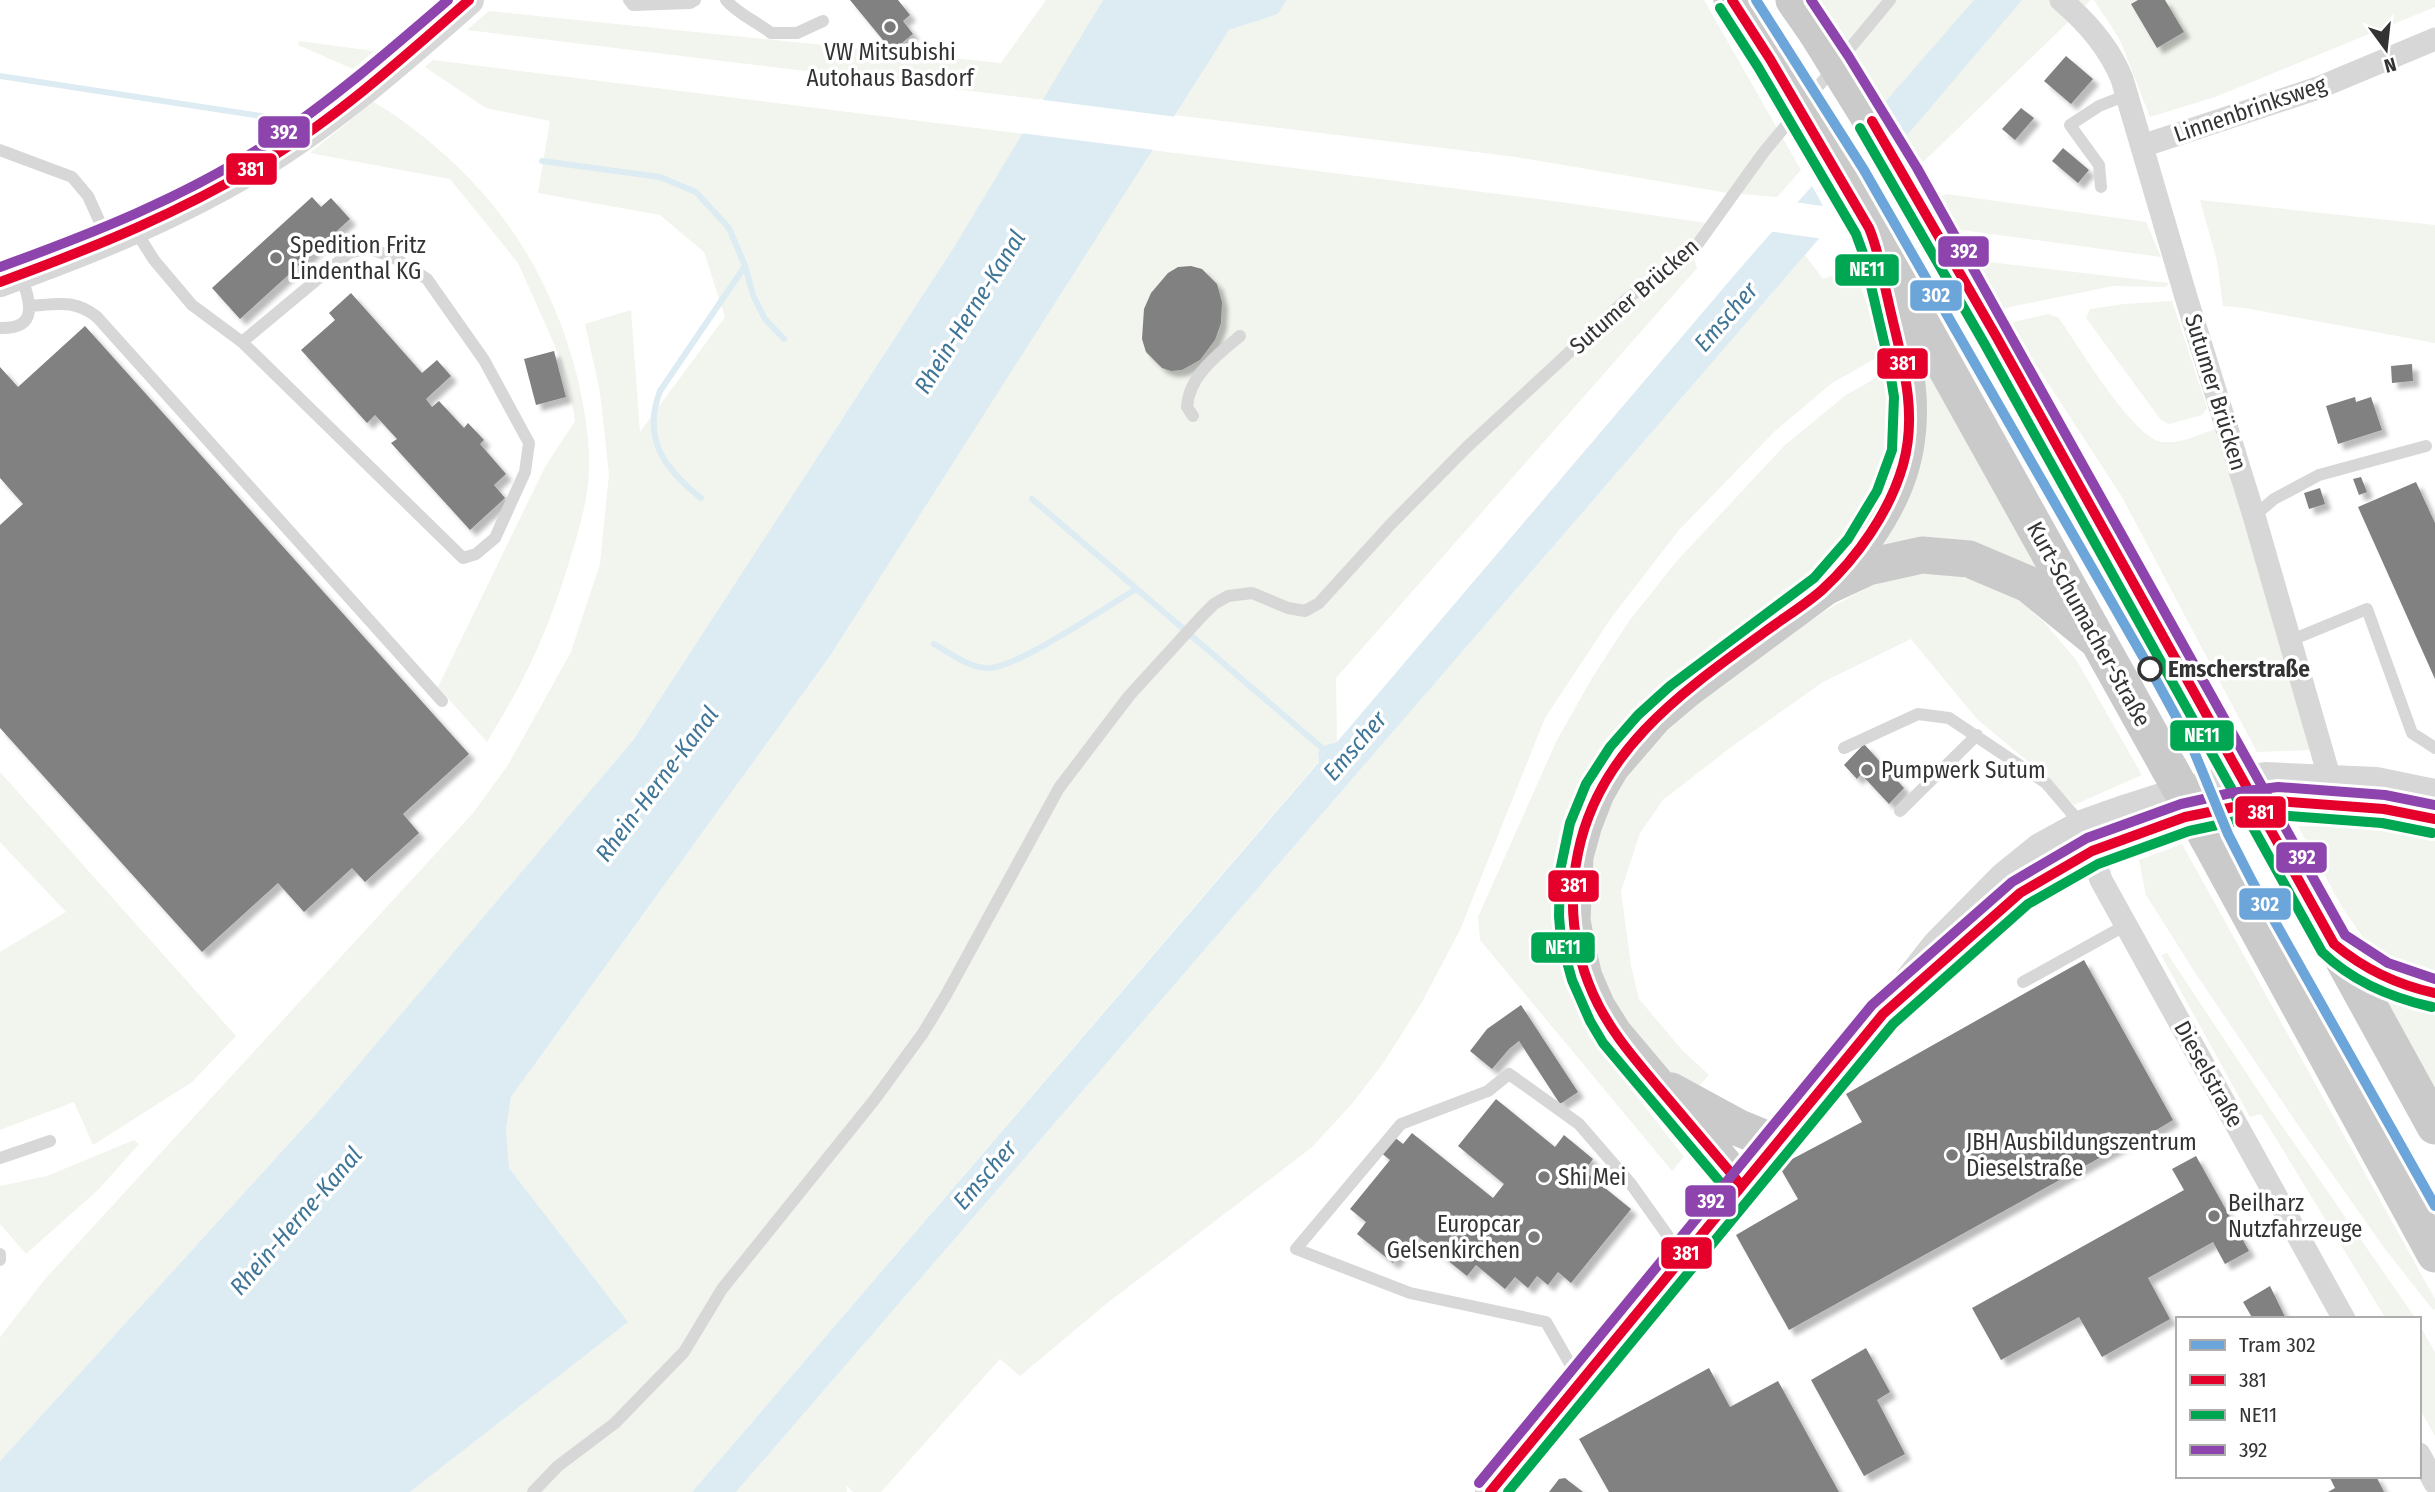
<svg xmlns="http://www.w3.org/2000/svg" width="2435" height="1492" viewBox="0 0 2435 1492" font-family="'Fira Sans Condensed',sans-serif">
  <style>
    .green { fill: #f1f5ed }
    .water { fill: #ddebf3 }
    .pier { fill: #fff }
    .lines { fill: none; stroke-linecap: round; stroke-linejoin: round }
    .stream { stroke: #ddebf3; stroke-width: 6 }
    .building { fill: #818181; filter: url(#shadow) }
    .service { stroke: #d7d7d7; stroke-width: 12 }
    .minor { stroke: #d7d7d7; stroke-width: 23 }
    .tertiary { stroke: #d7d7d7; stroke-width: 30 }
    .primary { stroke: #cacaca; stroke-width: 37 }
    .primary-bridge { stroke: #cacaca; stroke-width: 37 }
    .bus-1-casing { stroke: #fff; stroke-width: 16 }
    .bus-2-casing { stroke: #fff; stroke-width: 16 }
    .bus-3-casing { stroke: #fff; stroke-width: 16 }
    .bus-1 { stroke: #e4002b; stroke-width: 10 }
    .bus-2 { stroke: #00a651; stroke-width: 10 }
    .bus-3 { stroke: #8e44ad; stroke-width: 10 }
    .tram-1-casing { stroke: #fff; stroke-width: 16 }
    .tram-1 { stroke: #6ba5d9; stroke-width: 10 }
    .poi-dot { fill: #7a7a7a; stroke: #fff; stroke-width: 2.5 }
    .stop-dot { fill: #fff; stroke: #333; stroke-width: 3.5 }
    .labels { text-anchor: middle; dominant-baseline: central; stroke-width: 7; stroke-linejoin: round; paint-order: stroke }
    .poi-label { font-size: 23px; fill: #333; stroke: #fff; text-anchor: start }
    .street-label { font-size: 23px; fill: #333; stroke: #fff }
    .stop-label { font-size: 23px; font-weight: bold; fill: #333; stroke: #fff; text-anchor: start }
    .water-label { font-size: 24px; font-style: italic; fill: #3f7597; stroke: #fff }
    .line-badge { stroke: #fff; stroke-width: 2.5 }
    .badge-label { font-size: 19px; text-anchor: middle; font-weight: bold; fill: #fff }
  </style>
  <defs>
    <filter id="shadow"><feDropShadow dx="6" dy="6" stdDeviation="2" flood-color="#0004"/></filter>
  </defs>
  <rect width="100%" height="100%" fill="#fff"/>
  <path class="green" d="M1046,0h57l-59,100 -577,-70 22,-19 512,52z
    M1287,0h417l97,170 -24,27 -49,-4 -212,-36 -342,-42 55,-85 49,-16z
    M1808,0h283l-176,170z
    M2094,0h341v7l-220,90 -65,20 -30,-77z
    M299,41l75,10 -21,18 -55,-24z
    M433,60l590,74 -69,113 -320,492 -309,365 -325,357v-124l46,-59 427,-465 35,-48 63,-113 29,-88 9,-90 -9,-82 -15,-68 46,-14 9,122 85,-115 -21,-65 -44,-37 -122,-22 12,-72 -64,-13 -61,-41z
    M373,102c19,10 35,23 52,36 78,63 127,140 152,238 7,30 13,63 12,94 -1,30 -10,60 -19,89 -10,33 -22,67 -37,99 -13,29 -30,57 -46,84l-49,-55 107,-220 30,-46 -4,-25 -16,-50 -37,-83 -68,-84 -140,-26z
    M1151,150l410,52 146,21 -17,23 7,22 -361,410 1,64c-10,2 -13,3 -19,10l1,9 -627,731h-282l217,-170 -118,-154 -3,-39 5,-32 319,-441z
    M1946,194l200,28 15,35 -207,-28 -18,-29z
    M2200,200l235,25v118l-190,-35 -22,-2 -6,-45z
    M1805,255l18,24 31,-11 31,85 -53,30 -58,49 -95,98 -68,88 -66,100 -85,212 -38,72 -38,60 -33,43 -40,43 -205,156 -86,72 -20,-17 -119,133h-28l-7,-7 1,7h-111z
    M1972,260l197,23 -3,4 -53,-1 -113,23z
    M2172,301l35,107 -5,7 -33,9 -8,-4 -75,-102 4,-9 34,-5z
    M2048,314l11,4c18,26 74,120 103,124 19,2 36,-7 53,-13l94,307v14l-52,2 -135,-255 -113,-174z
    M1925,370l6,1 116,209 -171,-28 44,-177z
    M1888,371l5,57 -15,61 -52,74 -47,39 -127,94 -41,39 -30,51 -21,55 -4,85 16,72 17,37 95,122 -12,14 -192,-231 -2,-23 78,-175 36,-64 37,-57 47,-59 109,-117 61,-50z
    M1927,571l46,8 38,15 33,28 33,39 65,114 -68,30 -25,-26 -72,-60 -66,-80 -88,43 -92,65 -68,53 -23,33 -19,58 10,75 8,33 43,51 27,25 -16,17c-26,-19 -49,-39 -68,-66 -28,-41 -43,-113 -34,-162 7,-41 31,-92 59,-123 16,-18 47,-37 67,-52 49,-37 98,-76 154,-103 16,-8 38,-10 56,-15z
    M0,772l236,264 -44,46 -99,63 -19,-43 -74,28v-178l66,-40 -66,-70z
    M2298,826l101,2 36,8v143l-31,-8 -33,-22 -29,-42z
    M2182,844l253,455v10l-2,1 -48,-61 -81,-115 -108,-160 -50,-79 -7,-35z
    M2167,953l104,157 145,209h-30l-125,-205 -11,3 -89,-162z
    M2372,982l63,25v94z
    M134,1140l5,4 -40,45 -73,65 -26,-30v-38l47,-10z
    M2419,1324l16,28v84l-16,-28z"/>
  <path class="water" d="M1103,0h184l-9,14 -49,16 -399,626 -319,441 -5,32 3,39 119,154 -218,170h-410v-31l325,-357 309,-365 320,-492z
    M1974,0h48l-217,255 -1069,1237h-44l627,-730 -1,-10c6,-7 10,-8 19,-10l400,-470z"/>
  <path class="pier" d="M1040,99l4,1 133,17 -22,33 -135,-17z
    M1879,105l24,41 -79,93 -56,-8 25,-29 30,4 -13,-24z"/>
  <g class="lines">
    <path class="stream" d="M0,76l261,40
      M542,161l118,16 36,15 33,36 16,38 8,29 12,24 19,20
      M701,498c-37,-29 -59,-60 -41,-107l85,-125
      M1032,499l290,249
      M934,644c16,9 35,24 54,24 27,1 120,-62 148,-79"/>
  </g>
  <path class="building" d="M850,0h48l12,15 -7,6 10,13 -21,17z
    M2138,0h27l19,32 -27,16 -26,-44z
    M2066,56l27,23 -22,25 -27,-23z
    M2021,108l13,10 -19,22 -13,-11z
    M2063,148l26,22 -11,13 -26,-22z
    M312,197l9,10 10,-9 19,21 -110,100 -28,-31z
    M1191,266l11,3 15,15 5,18 -1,21 -6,17 -15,20 -18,10 -11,1 -9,-3 -16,-16 -4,-13 2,-30 7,-16 17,-20 10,-6z
    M351,293l71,80 15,-13 14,16 -25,23 6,8 7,-6 25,27 4,-5 16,17 -4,4 26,30 -12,11 11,13 -35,32 -79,-87 6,-4 -22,-24 -8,8 -66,-73 34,-30 -6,-7z
    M85,326l384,428 -66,60 16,19 -54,49 -13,-14 -48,44 -26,-29 -76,69 -202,-224v-203l23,-21 -23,-26v-111l18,20z
    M554,351l12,46 -30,8 -12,-46z
    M2412,364l1,17 -21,2 -1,-17z
    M2355,397l1,5 15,-5 11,33 -44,14 -12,-38z
    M2361,477l6,15 -8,3 -6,-16z
    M2416,482l19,41v156l-77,-172z
    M2320,488l5,16 -16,5 -5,-16z
    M1864,744l40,44 -15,16 -28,-30 -4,5 -13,-14z
    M2084,960l89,160 -40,24 -3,-3 -341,189 -53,-95 62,-36 -19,-33 83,-44 -16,-28z
    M1521,1005l57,87 -18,12 -41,-63 -10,8 -17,20 -22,-18 17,-22z
    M1496,1099l59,48 9,-12 29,24 -9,12 47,38 -60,74 -13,-11 -10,13 -11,-9 -9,12 -13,-11 -10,12 -29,-24 -9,11 -51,-41 -23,28 -36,-29 9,-12 -16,-13 40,-49 -10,-8 13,-16 10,8 9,-11 81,65 11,-14 -46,-38z
    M2196,1156l53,95 -24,13 -12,-22 -65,36 22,41 -68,38 -23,-40 -78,43 -29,-52 212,-118 -12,-21z
    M2270,1286l16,33h-33l-10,-17z
    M1866,1348l24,44 -13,8 28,54 -41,22 -53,-96z
    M1709,1368l21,39 48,-26 61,111h-230l-30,-53z
    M2329,1476h47l8,16h-56l7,-4z
    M1565,1478l18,14h-34l10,-13z"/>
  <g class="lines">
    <path class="service" d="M629,0l4,5 57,-2 5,-3
      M726,0c13,15 30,21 45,33h26l26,-12
      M0,150l72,27 16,19 20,44
      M2101,187l-2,-22 -29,-40 29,-19 28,-11
      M135,230l19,30 38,45 50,37 221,216 13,-4 19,-16 30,-66 4,-29 -45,-83 -57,-81 -34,-22 -25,-9 -19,5 -107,89
      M31,306c26,-2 44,-7 66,11l345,384
      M0,328c40,1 30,-27 21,-53
      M1193,416l-6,-9c2,-31 30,-52 53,-71
      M2254,516l20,-17 45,-24 107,-29
      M2289,641l78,-32 45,124 23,15
      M1844,748l74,-34 31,4 97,65 36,42
      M1900,811l77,-76
      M2023,982l103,-57
      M0,1158l50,-17
      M0,1254v6
      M1584,1377l-11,-8 -27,-47 -136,-29 -114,-44 105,-125 87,-33 21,-17 70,50 52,60 42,59 14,12
      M533,1492l25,-26 57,-43 69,-71 38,-63 153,-190 48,-66 23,-38 113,-207 70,-92 73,-80 12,-12 14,-8 24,-3 36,15 17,3 14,-8 72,-79 76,-77 161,-149 64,-46 71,-99 127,-153"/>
    <path class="minor" d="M2061,0c26,22 48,47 61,79l64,218 68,219 73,253 2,27
      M2142,146l176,-58 117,-49
      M2087,838l14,42 243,439
      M2419,1454l16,29"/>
    <path class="tertiary" d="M0,282c93,-33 185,-71 270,-124 72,-46 135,-102 199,-158
      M1967,939l53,-46 39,-24 33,-18 93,-34 92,-16 107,8 51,10
      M1490,1492l197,-237 54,-70 142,-171 54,-69 66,-67 37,-30 42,-23 45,-16 50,-16 43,-10 45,-6 111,5 59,12"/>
    <path class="primary" d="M1732,0l46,75
      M1794,0l23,33
      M1873,237l296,531
      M1996,336l235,420
      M1831,581c56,-66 89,-120 74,-211 -2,-16 -8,-31 -12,-47 -5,-15 -8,-31 -11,-47
      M2271,828l164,298
      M2208,838l227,416
      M2340,950c27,23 61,37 95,43
      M1671,1091l68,37 37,15
      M1741,1185l-127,-151 -17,-27 -13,-30 -7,-29 -5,-28 3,-64 9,-32 12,-31 15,-26 44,-51 32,-27 138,-102 43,-20 54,-12 47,4 59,25 70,57"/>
    <path class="primary-bridge" d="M1817,33l88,142 91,161
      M1778,75l95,162
      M2231,756l40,72
      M2169,768l39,70"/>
    <defs>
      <path id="bus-1" d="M1732,0l38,59 99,169c10,23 13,48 19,72 12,55 31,109 15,165 -13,46 -46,93 -81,125 -17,15 -37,27 -56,41 -81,59 -167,117 -188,222 -10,48 -5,96 15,141 16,36 41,64 66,94 27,32 55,65 82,97
        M1872,121l124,215 338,608c30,25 63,41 101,49
        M0,282c93,-34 185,-71 270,-124 72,-45 135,-102 199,-158
        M1490,1492l393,-478 137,-121 72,-42 93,-34 49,-10 43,-6 107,8 51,10"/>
      <path id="bus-2" d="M1720,8l38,59 98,167 8,22 24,103 6,38 -2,53 -15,41 -29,48 -34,39 -144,108 -32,29 -28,32 -24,37 -16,39 -10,48 -1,45 2,24 11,40 18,41 13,22 127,151
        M1860,128l124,215 338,609c30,29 70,46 110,55
        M1508,1492l385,-468 135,-120 70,-40 91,-33 47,-10 41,-6 105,8 50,10"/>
      <path id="bus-3" d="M1811,0l38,57 68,111 428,767 43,28 47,16
        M0,267c91,-33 183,-69 265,-122 65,-43 124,-94 183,-145
        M1479,1483l393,-478 140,-123 75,-44 94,-34 50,-11 47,-6 107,8 50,10"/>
    </defs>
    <use href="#bus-1" class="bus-1-casing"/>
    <use href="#bus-2" class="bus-2-casing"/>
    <use href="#bus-3" class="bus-3-casing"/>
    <use href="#bus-1" class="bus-1"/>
    <use href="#bus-2" class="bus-2"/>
    <use href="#bus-3" class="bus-3"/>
    <defs>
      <path id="tram-1" d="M1756,0l108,170 286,499 41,75 37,90 24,47 183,325"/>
    </defs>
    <use href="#tram-1" class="tram-1-casing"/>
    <use href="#tram-1" class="tram-1"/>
  </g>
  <g class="poi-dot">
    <circle cx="890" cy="27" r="7"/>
    <circle cx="276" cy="258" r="7"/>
    <circle cx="1867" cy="770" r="7"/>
    <circle cx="1952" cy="1155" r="7"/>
    <circle cx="1544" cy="1177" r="7"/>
    <circle cx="2214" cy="1216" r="7"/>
    <circle cx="1534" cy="1237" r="7"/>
  </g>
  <circle class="stop-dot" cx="2150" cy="669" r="11"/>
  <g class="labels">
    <g class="poi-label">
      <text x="890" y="52" text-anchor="middle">VW Mitsubishi<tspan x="890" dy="26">Autohaus Basdorf</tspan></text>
      <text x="290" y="245">Spedition Fritz<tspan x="290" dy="26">Lindenthal KG</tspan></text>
      <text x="1881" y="770">Pumpwerk Sutum</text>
      <text x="1966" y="1142">JBH Ausbildungszentrum<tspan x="1966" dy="26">Dieselstraße</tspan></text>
      <text x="1558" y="1177">Shi Mei</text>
      <text x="2228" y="1203">Beilharz<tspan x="2228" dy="26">Nutzfahrzeuge</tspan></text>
      <text x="1520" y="1224" text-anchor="end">Europcar<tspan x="1520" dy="26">Gelsenkirchen</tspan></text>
    </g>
    <g class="street-label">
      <text transform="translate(2250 109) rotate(-19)">Linnenbrinksweg</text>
      <text transform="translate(1634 296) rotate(-41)">Sutumer Brücken</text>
      <text transform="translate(2216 392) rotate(73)">Sutumer Brücken</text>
      <text transform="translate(2089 624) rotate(61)">Kurt-Schumacher-Straße</text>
      <text transform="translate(2209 1074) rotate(61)">Dieselstraße</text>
    </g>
    <g class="stop-label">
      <text x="2168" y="669">Emscherstraße</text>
    </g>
    <g class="water-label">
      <text transform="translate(970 312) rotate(-58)">Rhein-Herne-Kanal</text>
      <text transform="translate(1726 317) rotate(-49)">Emscher</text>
      <text transform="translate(1355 746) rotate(-49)">Emscher</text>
      <text transform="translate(657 784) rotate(-53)">Rhein-Herne-Kanal</text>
      <text transform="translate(985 1175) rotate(-49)">Emscher</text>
      <text transform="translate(296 1221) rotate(-49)">Rhein-Herne-Kanal</text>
    </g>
  </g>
  <g class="line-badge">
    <rect x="257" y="115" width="54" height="34" rx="7" fill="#8e44ad"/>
    <rect x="225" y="152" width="53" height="34" rx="7" fill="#e4002b"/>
    <rect x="1937" y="235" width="53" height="33" rx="7" fill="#8e44ad"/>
    <rect x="1834" y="253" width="66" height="34" rx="7" fill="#00a651"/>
    <rect x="1909" y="279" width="54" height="33" rx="7" fill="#6ba5d9"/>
    <rect x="1876" y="347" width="53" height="33" rx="7" fill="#e4002b"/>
    <rect x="2169" y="719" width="66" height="33" rx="7" fill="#00a651"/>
    <rect x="2234" y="795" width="53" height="34" rx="7" fill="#e4002b"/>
    <rect x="2275" y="841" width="53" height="33" rx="7" fill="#8e44ad"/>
    <rect x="1547" y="869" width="53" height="34" rx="7" fill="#e4002b"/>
    <rect x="2238" y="887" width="54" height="34" rx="7" fill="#6ba5d9"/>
    <rect x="1530" y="931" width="66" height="33" rx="7" fill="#00a651"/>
    <rect x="1684" y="1184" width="53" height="34" rx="7" fill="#8e44ad"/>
    <rect x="1660" y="1236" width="53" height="34" rx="7" fill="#e4002b"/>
  </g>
  <g class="badge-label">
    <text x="284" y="139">392</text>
    <text x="251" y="176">381</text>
    <text x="1964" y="258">392</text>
    <text x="1867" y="276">NE11</text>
    <text x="1936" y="302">302</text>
    <text x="1903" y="370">381</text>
    <text x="2202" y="742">NE11</text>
    <text x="2261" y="819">381</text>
    <text x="2302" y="864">392</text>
    <text x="1574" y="892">381</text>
    <text x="2265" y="911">302</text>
    <text x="1563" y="954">NE11</text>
    <text x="1711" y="1208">392</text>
    <text x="1686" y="1260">381</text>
  </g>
  <rect x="2176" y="1317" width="245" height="161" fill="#ffffff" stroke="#adadad" stroke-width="2"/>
  <rect x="2190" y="1340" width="35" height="10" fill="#6ba5d9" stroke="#adadad" stroke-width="2"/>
  <text x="2239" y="1352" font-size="21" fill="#333333">Tram 302</text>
  <rect x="2190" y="1375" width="35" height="10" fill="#e4002b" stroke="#adadad" stroke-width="2"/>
  <text x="2239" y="1387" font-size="21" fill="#333333">381</text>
  <rect x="2190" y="1410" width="35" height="10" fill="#00a651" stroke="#adadad" stroke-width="2"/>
  <text x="2239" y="1422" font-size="21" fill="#333333">NE11</text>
  <rect x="2190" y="1445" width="35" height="10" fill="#8e44ad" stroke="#adadad" stroke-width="2"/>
  <text x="2239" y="1457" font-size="21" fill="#333333">392</text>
  <g transform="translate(2386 49) rotate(165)" stroke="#ffffff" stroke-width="5" paint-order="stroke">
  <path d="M0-5L12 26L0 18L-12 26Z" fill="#333333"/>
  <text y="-10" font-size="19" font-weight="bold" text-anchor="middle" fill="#333333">N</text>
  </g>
</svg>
